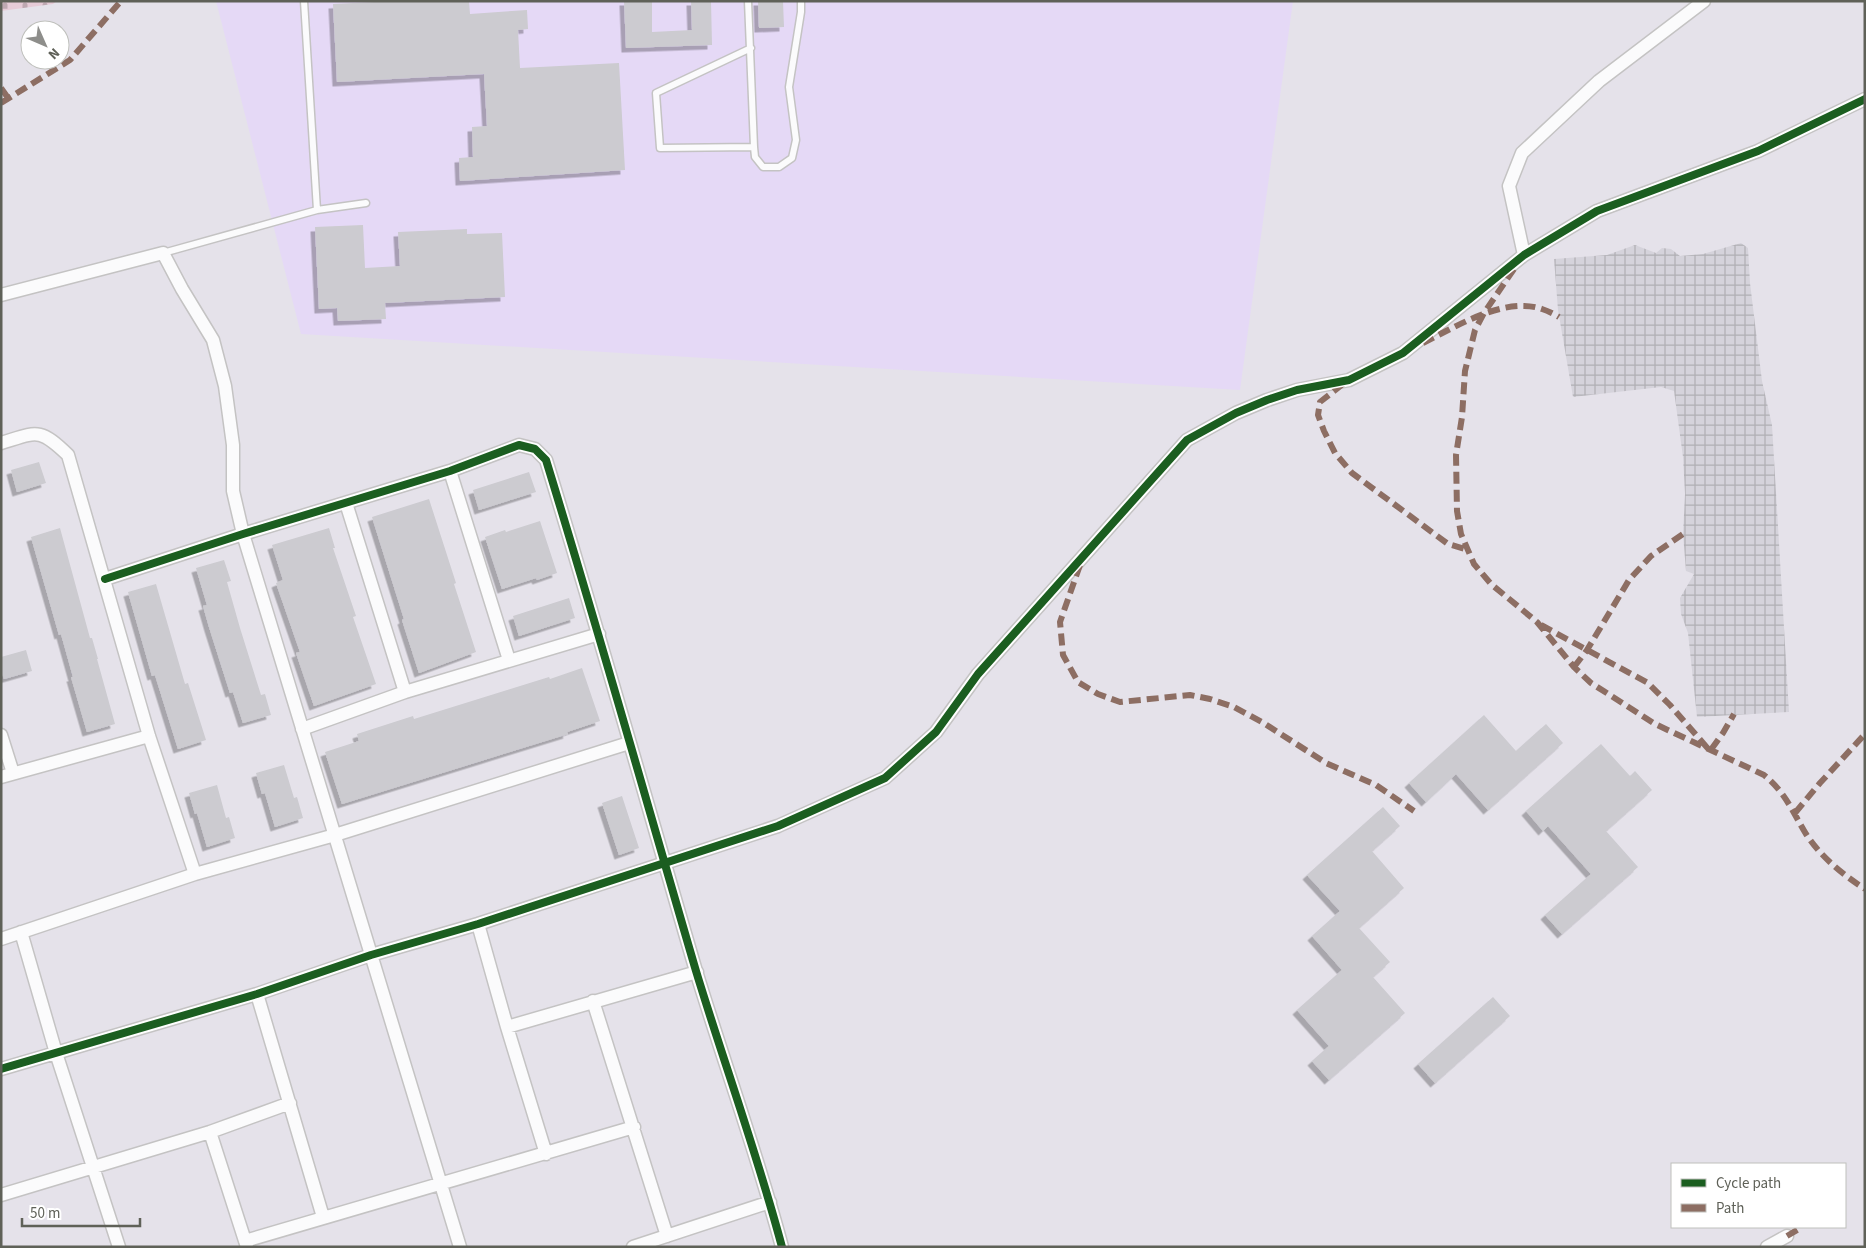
<svg xmlns="http://www.w3.org/2000/svg" width="1866" height="1248" viewBox="0 0 1866 1248" font-family="'Source Sans 3',sans-serif">
  <style>
    .commercial { fill: #e5d9f6 }
    .industrial { fill: url(#industrial-grid) }
    .cemetery { fill: url(#cemetery-stones) }
    .building { fill: #cccbd0; filter: url(#shadow) }
    .lines { fill: none; stroke-linecap: round; stroke-linejoin: round }
    .service-casing { stroke: #c4c3c3; stroke-width: 9 }
    .minor-casing { stroke: #c4c3c3; stroke-width: 15 }
    .service { stroke: #fbfbfc; stroke-width: 6 }
    .minor { stroke: #fbfbfc; stroke-width: 12 }
    .quiet { stroke: #8d6e63; stroke-width: 6; stroke-dasharray: 12 6; stroke-linecap: butt }
    .cycleway-casing { stroke: #fff; stroke-width: 11 }
    .cycleway { stroke: #1b5e20; stroke-width: 8 }
  </style>
  <defs>
    <pattern id="industrial-grid" width="8" height="8" patternUnits="userSpaceOnUse" patternTransform="scale(1.25)"><rect width="8" height="8" fill="#d5d3db"/><path d="M0 4h8M4 0v8" fill="none" stroke="#b0afb4"/></pattern>
    <pattern id="cemetery-stones" width="16" height="16" patternUnits="userSpaceOnUse" patternTransform="scale(1.25)"><rect width="16" height="16" fill="#e6cbd7"/><path d="M2 7V4a2 2 0 0 1 4 0v3zM10 15v-3a2 2 0 0 1 4 0v3z" fill="#bea8b1"/></pattern>
    <filter id="shadow"><feDropShadow dx="-4.5" dy="4.5" stdDeviation="0" flood-color="#0004"/></filter>
  </defs>
  <rect width="100%" height="100%" fill="#e5e2ea"/>
  <path class="commercial" d="M216,1h1077l-53,389 -939,-56z"/>
  <path class="industrial" d="M1741,243l7,5 2,35 12,98 10,44 17,287 -92,5 -9,-84 -7,-19 -1,-16 14,-24 -8,-3 -3,-37 2,-40 -2,-37 -9,-66 -13,-4 -88,10 -15,-87 -4,-51 53,-4 28,-10 21,8 6,-5 9,1 9,7 23,-2z"/>
  <path class="cemetery" d="M1,1h56l-4,3 -52,7z"/>
  <path class="building" d="M396,1h73l1,13 57,-4 1,19 -10,1 2,38 99,-5 6,107 -165,11 -1,-23 14,-1 -1,-30 15,-1 -3,-52 -147,8 -4,-78z
    M624,1h28v31l40,-2 -1,-29h20l1,44 -86,3z
    M758,1h25l1,26 -25,1z
    M363,225l2,43 35,-2 -2,-34 69,-3v5l35,-1 3,64 -120,6 1,16 -48,2 -1,-13 -18,1 -4,-82z
    M39,462l7,21 -29,9 -6,-22z
    M529,472l7,20 -57,18 -6,-20z
    M429,499l27,84 -2,1 22,68 -57,21 -17,-53 2,-1 -32,-102z
    M540,521l17,52 -20,7 -1,-2 -34,11 -17,-52 20,-7 1,2z
    M60,528l30,110h2l6,21h-1l18,65 -28,8 -16,-55h2l-12,-43 -2,1 -28,-98z
    M329,528l6,20h-2l23,68 -3,1 23,67 -62,22 -18,-53 4,-1 -24,-69 7,-3 -11,-35z
    M224,560l7,21 -4,1 13,46 21,67 4,-1 6,21 -28,8 -10,-31 -3,1 -21,-66 -6,-21 4,-1 -11,-37z
    M156,584l29,100 3,-1 18,57 -28,9 -23,-74 -3,1 -24,-84z
    M569,598l6,20 -56,18 -6,-20z
    M26,650l6,21 -28,8 -3,-8v-14z
    M582,668l18,53 -33,11 1,2 -226,70 -17,-52 34,-11 -2,-7 56,-18 1,3 135,-42 1,2z
    M1484,715l32,36 30,-27 17,19 -75,67 -32,-36 -30,28 -17,-19z
    M1601,744l29,32 5,-5 17,19 -46,41 32,36 -76,67 -17,-19 46,-41 -43,-48 -5,5 -17,-20z
    M284,765l10,33 3,-1 6,21 -28,9 -10,-34 -3,1 -6,-21z
    M217,785l9,33 3,-1 6,21 -28,9 -10,-34 -2,1 -6,-21z
    M622,796l17,52 -20,7 -17,-52z
    M1383,807l17,19 -28,25 32,37 -45,40 31,34 -17,15 32,36 -76,67 -17,-19 17,-15 -32,-36 45,-40 -30,-34 28,-25 -33,-36z
    M1493,997l17,19 -75,67 -17,-19z"/>
  <g class="lines">
    <defs>
      <path id="service" d="M304,1l13,209 49,-7
        M748,1l6,146 -94,1 -4,-55 95,-45
        M754,147l1,10 8,10h16l13,-9 4,-18 -7,-53 12,-75v-11
        M163,253l154,-43"/>
      <path id="minor" d="M1524,255l-15,-69 13,-33 77,-72 105,-80
        M1,295l162,-42 19,36 31,51 12,46 8,59v46l10,43 217,713
        M1,443c36,-11 38,-16 67,12l81,281 46,138
        M450,471l59,189
        M346,503l59,189
        M105,579l138,-45 207,-63 69,-26 16,4 11,11c52,169 100,340 150,511 28,92 61,182 86,276
        M302,729l103,-37 194,-58
        M1,735l12,38
        M1,777l148,-41
        M478,924l29,103 39,127
        M21,932l35,121 63,194
        M1,939l194,-65 140,-39 294,-92
        M257,994l66,223
        M593,1001l74,235
        M507,1027l190,-55
        M1,1069l256,-75 114,-39 107,-31 300,-98 107,-48 51,-46 42,-58 209,-234 49,-27 31,-13 30,-10 52,-10 54,-27 121,-98 73,-44 161,-60 107,-52
        M210,1132l37,115
        M1,1195l209,-63 80,-29
        M245,1241l389,-114
        M633,1247l137,-45
        M1767,1247l20,-11"/>
    </defs>
    <use href="#service" class="service-casing"/>
    <use href="#minor" class="minor-casing"/>
    <use href="#service" class="service"/>
    <use href="#minor" class="minor"/>
    <path class="quiet" d="M1,88l7,10
      M1,103l69,-43 51,-59
      M1514,269l-30,44 -9,17 -10,41 -3,46 -6,38 1,56 4,23 13,30 17,20 46,38 37,45 17,16 64,41 109,51c22,18 28,36 42,59 15,23 36,40 59,55
      M1423,343c32,-16 82,-47 119,-34 6,2 12,5 17,8
      M1343,384l-23,18 -2,13 6,16 11,22 17,20 96,71 20,6
      M1080,565l-20,57 3,33 15,27 20,12 22,8 70,-7 20,4 24,8 28,15 64,41 50,22 38,26
      M1541,625l107,58 22,22 40,46 13,-18 11,-19
      M1574,667l13,-17 42,-70 22,-24 32,-22
      M1795,813l25,-30 45,-49
      M1787,1236l15,-9"/>
    <defs>
      <path id="cycleway" d="M105,579l138,-45 207,-63 69,-26 16,4 11,11c52,169 100,340 150,511 28,92 61,182 86,276
        M1,1069l256,-75 114,-39 107,-31 300,-98 107,-48 51,-46 42,-58 209,-234 49,-27 31,-13 30,-10 52,-10 54,-27 121,-98 73,-44 161,-60 107,-52"/>
    </defs>
    <use href="#cycleway" class="cycleway-casing"/>
    <use href="#cycleway" class="cycleway"/>
  </g>
  <rect width="1866" height="1248" fill="none" stroke="#5f6158" stroke-width="5"/>
  <rect x="1671" y="1163" width="175" height="65" fill="#ffffff" stroke="#bfc0bc"/>
  <rect x="1681" y="1179" width="25" height="8" fill="#1b5e20" stroke="#bfc0bc"/>
  <text x="1716" y="1188" font-size="15" fill="#5f6158">Cycle path</text>
  <rect x="1681" y="1204" width="25" height="8" fill="#8d6e63" stroke="#bfc0bc"/>
  <text x="1716" y="1213" font-size="15" fill="#5f6158">Path</text>
  <g transform="translate(45 45) rotate(135)"><circle r="24" fill="#ffffff" stroke="#bfc0bc"/>
  <path d="M0-4L9 19L0 12L-9 19Z" fill="#8e8e8b"/>
  <text y="-8" font-size="14" font-weight="bold" text-anchor="middle" fill="#5f6158">N</text>
  </g>
  <path d="M22 1218v8h118v-8" fill="none" stroke="#5f6158" stroke-width="2.5"/>
  <text x="30" y="1218" font-size="15" fill="#5f6158" stroke="#ffffff" stroke-width="4" paint-order="stroke">50 m</text>
</svg>
